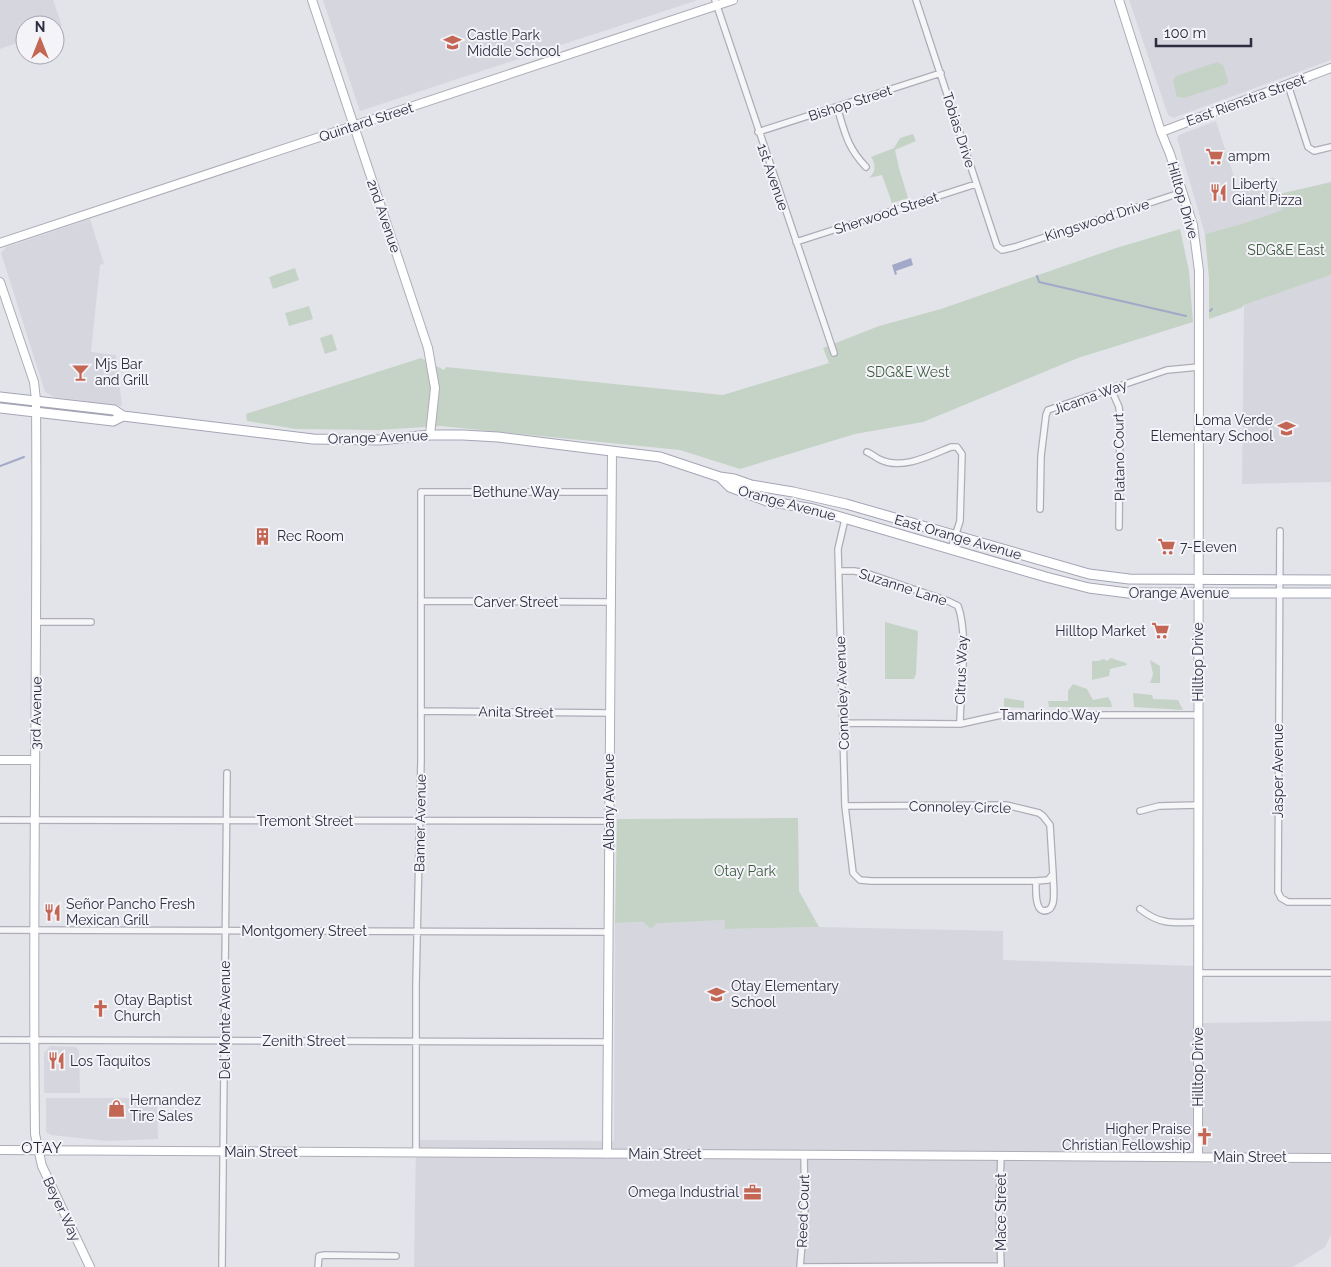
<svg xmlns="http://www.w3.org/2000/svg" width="1331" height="1267" viewBox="0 0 1331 1267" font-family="Raleway,sans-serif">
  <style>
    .built { fill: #d6d6df }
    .green { fill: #c5d3c6 }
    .water { fill: #a2a8c7 }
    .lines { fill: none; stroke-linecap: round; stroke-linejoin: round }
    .stream { stroke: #a2a8c7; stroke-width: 2 }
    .street-casing { stroke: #acadb7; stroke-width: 8 }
    .secondary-casing { stroke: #acadb7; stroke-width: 10 }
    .primary-casing { stroke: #a4a5b5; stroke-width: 11 }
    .street { stroke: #f6f6f9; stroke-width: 5.5 }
    .secondary { stroke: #fff; stroke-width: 8 }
    .primary { stroke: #fff; stroke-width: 9 }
    .labels { text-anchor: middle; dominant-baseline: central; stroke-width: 4; stroke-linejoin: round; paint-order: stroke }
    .poi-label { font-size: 14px; fill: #2c2d41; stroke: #f3f3f8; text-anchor: start }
    .street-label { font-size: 14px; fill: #2c2d41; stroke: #f3f3f8 }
    .park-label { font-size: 14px; fill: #3b5b3f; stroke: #f3f3f8 }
    .neighbourhood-label { font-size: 15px; letter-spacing: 1px; fill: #1e1f32; stroke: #f3f3f8 }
  </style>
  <rect width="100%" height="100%" fill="#e3e4ea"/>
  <path class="built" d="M0,0h53l9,26 -7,3v-4h-30v15l-25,9z
    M323,0h375l-338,111z
    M1129,0h202v60l-158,58 -5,-3z
    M1216,121l22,68 36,-12 10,33 -43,14 -36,10 -28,-96 2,-3z
    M90,219l14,45 -4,1 -9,87 25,3 6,51 -68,-9 -9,-5 -44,-139 5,-6z
    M1331,275v207l-89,2 2,-179z
    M725,920v9l94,-2 184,4v29l195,6v57l133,-2v214l-6,12 -32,20h-879l2,-127 198,1 1,-218z
    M50,1046l26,1 3,4 1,42h-36v-40z
    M46,1098h111l1,41 -51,2 -56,-6 -5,-3z"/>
  <path class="green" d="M1217,62l6,3 5,15 -1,4 -43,14 -7,-1 -4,-16 3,-5z
    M913,134l3,7 -21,9 4,18 9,30 -16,5 -10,-28 -13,3c7,-6 7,-14 2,-21l23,-9 6,-10z
    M1331,182v93l-87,30 -3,3 -32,11v-40l-4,-45 36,-10 42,-14 -4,-16z
    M1180,229l9,42 4,51 -115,36 -155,64 -68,12 -115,35 -60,-19 -239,-24 -63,4 -82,-1 -49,-8 -1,-7 175,-56 23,12 2,-3 277,28 106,-32 -6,-15 56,-22 62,-17 175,-61z
    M295,268l4,12 -26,9 -4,-12z
    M309,306l4,13 -24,7 -4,-13z
    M332,334l5,16 -12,4 -5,-16z
    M885,622l33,9 -2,43 -2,5h-29z
    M1111,658l15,5 1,2 -17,4 -1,7 -17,4v-19h6l6,-2 3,2z
    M1150,660l10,6v17h-10l3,-9z
    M1073,684l14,5 6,11 15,-3 3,5 1,5h-63l-1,-6h20v-10z
    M1133,693l19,2 1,4 25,1 5,10 -49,-3z
    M1004,698l20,3v7l-20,-1z
    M798,818l1,73 20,36 -94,2v-9l-68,3 -6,6 -8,-7 -28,1 2,-104z"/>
  <path class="water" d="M911,258l2,7 -17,6 1,3 -2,1 -3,-10z"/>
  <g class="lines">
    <path class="stream" d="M1037,276l2,6 147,34
      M1210,311l2,-2
      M0,466l24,-9"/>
    <defs>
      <path id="street" d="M715,0l119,353
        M916,0l81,246 5,4 13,-3 168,-55
        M1288,85l20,62 6,4 17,-4
        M837,107c8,26 10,40 29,60
        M758,132l183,-59
        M796,242l180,-58
        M1111,389l8,18 1,9 -1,111
        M867,452c5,2 9,6 14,8 22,10 50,-5 70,-13h6l5,7 -2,67 -9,28
        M1040,509l1,-53 5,-41 2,-5 119,-40 32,-3
        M845,519l-7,30 7,257 8,67 7,7 11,1h165l12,-1 5,-6 -3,-49 -7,-9 -4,-3 -33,-8 -161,1
        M1280,531l-2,361 3,6 7,4h43
        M839,571h15l12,2 82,28 10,5c11,30 2,85 2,118
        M421,601l190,1
        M37,622h54
        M421,711l190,2
        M843,723l117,1 41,-9h197
        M1140,811l19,-5 39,-1
        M0,820l609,1
        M1036,881c0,7 -2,35 12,29 3,-1 4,-4 5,-7 2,-9 0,-20 0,-29
        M1140,909c20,16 34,14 58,13
        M0,930l609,2
        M1198,973h133
        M0,1040l608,2
        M416,1153v-168l5,-224v-269h190
        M222,1267l5,-494
        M318,1267l1,-11 6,-1 71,1
        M800,1267l201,-1
        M800,1267l5,-59 -1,-53
        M1001,1267l-2,-59 2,-52"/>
      <path id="secondary" d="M312,0l116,348 7,40 -5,47
        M1119,0l42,132 9,22 23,71 6,46 -1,886
        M1161,132l170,-64
        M0,243l733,-243
        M0,282l34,100 2,18c2,245 -4,489 -1,734l7,32 48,101
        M0,760h35
        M0,1150l1331,8
        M607,1154l5,-703"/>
      <path id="primary" d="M0,397l114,13 9,6 190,23 67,1 50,-5h33l35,2 162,20 60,20 10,10 37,14 46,8 233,68 43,11 39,5h203
        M0,408l113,13 10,-5
        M720,477l14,2 17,6 42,7 53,12 243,70 40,5 202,1"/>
    </defs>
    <use href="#street" class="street-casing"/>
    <use href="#secondary" class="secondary-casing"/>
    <use href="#primary" class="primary-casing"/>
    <use href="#street" class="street"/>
    <use href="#secondary" class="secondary"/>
    <use href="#primary" class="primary"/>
  </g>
  <defs>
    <symbol id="school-bare" viewBox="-9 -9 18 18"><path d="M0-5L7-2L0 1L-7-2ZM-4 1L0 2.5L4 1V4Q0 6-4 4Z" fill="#c36754" stroke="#f3f3f8" stroke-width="2.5" paint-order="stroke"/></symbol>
    <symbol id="supermarket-bare" viewBox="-9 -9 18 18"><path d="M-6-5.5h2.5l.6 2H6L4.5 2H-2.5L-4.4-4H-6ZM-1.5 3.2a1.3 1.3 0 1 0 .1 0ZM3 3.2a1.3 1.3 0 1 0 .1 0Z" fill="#c36754" stroke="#f3f3f8" stroke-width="2.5" paint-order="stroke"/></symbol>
    <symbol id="restaurant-bare" viewBox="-9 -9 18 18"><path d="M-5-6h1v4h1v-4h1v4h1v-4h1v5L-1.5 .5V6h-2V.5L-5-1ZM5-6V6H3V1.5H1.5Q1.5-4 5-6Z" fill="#c36754" stroke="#f3f3f8" stroke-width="2.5" paint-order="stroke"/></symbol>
    <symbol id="bar-bare" viewBox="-9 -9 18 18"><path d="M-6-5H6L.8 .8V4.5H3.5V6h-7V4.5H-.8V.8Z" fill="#c36754" stroke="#f3f3f8" stroke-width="2.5" paint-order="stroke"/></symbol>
    <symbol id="building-bare" viewBox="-9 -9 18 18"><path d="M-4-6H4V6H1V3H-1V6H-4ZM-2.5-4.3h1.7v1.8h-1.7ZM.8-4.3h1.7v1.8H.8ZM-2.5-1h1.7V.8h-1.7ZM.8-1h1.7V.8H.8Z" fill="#c36754" stroke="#f3f3f8" stroke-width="2.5" paint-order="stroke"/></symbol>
    <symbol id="church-bare" viewBox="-9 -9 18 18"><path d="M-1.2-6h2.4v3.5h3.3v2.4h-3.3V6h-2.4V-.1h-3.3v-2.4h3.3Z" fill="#c36754" stroke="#f3f3f8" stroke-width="2.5" paint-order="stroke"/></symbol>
    <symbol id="shop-bare" viewBox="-9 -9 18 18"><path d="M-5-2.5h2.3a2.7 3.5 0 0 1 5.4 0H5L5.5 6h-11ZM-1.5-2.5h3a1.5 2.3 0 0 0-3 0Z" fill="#c36754" stroke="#f3f3f8" stroke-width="2.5" paint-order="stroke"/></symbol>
    <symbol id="office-bare" viewBox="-9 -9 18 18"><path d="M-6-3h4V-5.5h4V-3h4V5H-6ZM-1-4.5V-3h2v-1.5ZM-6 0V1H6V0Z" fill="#c36754" stroke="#f3f3f8" stroke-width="2.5" paint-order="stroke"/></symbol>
  </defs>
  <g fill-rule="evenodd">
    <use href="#school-bare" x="440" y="30" width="25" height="25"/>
    <use href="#supermarket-bare" x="1202" y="144" width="25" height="25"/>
    <use href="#restaurant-bare" x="1206" y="180" width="25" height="25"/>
    <use href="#bar-bare" x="68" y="360" width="25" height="25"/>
    <use href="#school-bare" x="1274" y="416" width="25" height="25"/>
    <use href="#building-bare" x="250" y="524" width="25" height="25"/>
    <use href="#supermarket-bare" x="1154" y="534" width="25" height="25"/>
    <use href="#supermarket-bare" x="1148" y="618" width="25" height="25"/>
    <use href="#restaurant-bare" x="40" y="900" width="25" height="25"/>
    <use href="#school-bare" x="704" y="982" width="25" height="25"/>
    <use href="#church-bare" x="88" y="996" width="25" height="25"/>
    <use href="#restaurant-bare" x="44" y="1048" width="25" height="25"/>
    <use href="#shop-bare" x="104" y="1096" width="25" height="25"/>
    <use href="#church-bare" x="1192" y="1124" width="25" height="25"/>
    <use href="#office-bare" x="740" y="1180" width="25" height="25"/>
  </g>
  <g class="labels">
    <g class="poi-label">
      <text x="467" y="35">Castle Park<tspan x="467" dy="16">Middle School</tspan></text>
      <text x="1228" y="156">ampm</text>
      <text x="1232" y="184">Liberty<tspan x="1232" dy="16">Giant Pizza</tspan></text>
      <text x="95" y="364">Mjs Bar<tspan x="95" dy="16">and Grill</tspan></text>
      <text x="1273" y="420" text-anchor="end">Loma Verde<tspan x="1273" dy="16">Elementary School</tspan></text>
      <text x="277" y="536">Rec Room</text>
      <text x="1180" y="547">7-Eleven</text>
      <text x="1146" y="631" text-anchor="end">Hilltop Market</text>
      <text x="66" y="904">Señor Pancho Fresh<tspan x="66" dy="16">Mexican Grill</tspan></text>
      <text x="731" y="986">Otay Elementary<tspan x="731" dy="16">School</tspan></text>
      <text x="114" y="1000">Otay Baptist<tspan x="114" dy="16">Church</tspan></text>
      <text x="70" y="1061">Los Taquitos</text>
      <text x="130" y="1100">Hernandez<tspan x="130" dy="16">Tire Sales</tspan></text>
      <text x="1191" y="1129" text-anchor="end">Higher Praise<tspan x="1191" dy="16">Christian Fellowship</tspan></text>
      <text x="739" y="1192" text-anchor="end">Omega Industrial</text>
    </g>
    <g class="street-label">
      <text transform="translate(1246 100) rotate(-20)">East Rienstra Street</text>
      <text transform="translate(850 103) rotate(-18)">Bishop Street</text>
      <text transform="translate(366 122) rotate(-18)">Quintard Street</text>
      <text transform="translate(959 130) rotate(72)">Tobias Drive</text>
      <text transform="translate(773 177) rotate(71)">1st Avenue</text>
      <text transform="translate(1183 200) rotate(74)">Hilltop Drive</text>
      <text transform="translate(886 213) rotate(-18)">Sherwood Street</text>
      <text transform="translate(384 216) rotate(71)">2nd Avenue</text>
      <text transform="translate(1097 220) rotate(-18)">Kingswood Drive</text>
      <text transform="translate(1090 397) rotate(-20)">Jicama Way</text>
      <text transform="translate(378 437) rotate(-2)">Orange Avenue</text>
      <text transform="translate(1119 457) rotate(-91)">Platano Court</text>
      <text x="516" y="492">Bethune Way</text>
      <text transform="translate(787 503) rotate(15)">Orange Avenue</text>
      <text transform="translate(958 537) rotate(16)">East Orange Avenue</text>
      <text transform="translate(903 587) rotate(18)">Suzanne Lane</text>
      <text x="1179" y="593">Orange Avenue</text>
      <text x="516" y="602">Carver Street</text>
      <text transform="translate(1198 662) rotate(-90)">Hilltop Drive</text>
      <text transform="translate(961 670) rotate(-88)">Citrus Way</text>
      <text transform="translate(842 693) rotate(-92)">Connoley Avenue</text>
      <text transform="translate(516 712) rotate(1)">Anita Street</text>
      <text transform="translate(36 713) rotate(-89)">3rd Avenue</text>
      <text x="1050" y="715">Tamarindo Way</text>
      <text transform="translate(1278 771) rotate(-90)">Jasper Avenue</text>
      <text transform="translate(609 802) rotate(-90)">Albany Avenue</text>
      <text transform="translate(960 807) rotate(1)">Connoley Circle</text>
      <text x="305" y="821">Tremont Street</text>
      <text transform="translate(420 823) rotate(-89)">Banner Avenue</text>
      <text x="304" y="931">Montgomery Street</text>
      <text transform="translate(225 1020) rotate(-90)">Del Monte Avenue</text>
      <text x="304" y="1041">Zenith Street</text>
      <text transform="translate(1198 1067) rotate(-90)">Hilltop Drive</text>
      <text x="261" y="1152">Main Street</text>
      <text x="665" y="1154">Main Street</text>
      <text x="1250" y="1157">Main Street</text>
      <text transform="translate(62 1209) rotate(65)">Beyer Way</text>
      <text transform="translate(803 1211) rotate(-88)">Reed Court</text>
      <text transform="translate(1001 1212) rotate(-90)">Mace Street</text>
    </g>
    <g class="park-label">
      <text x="1286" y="250">SDG&amp;E East</text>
      <text x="908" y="372">SDG&amp;E West</text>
      <text x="745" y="871">Otay Park</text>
    </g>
    <g class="neighbourhood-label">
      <text x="42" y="1148">OTAY</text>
    </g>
  </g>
  <g transform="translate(40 40)"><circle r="24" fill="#f3f3f8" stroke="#a3a4af"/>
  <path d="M0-4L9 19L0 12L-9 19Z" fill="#c36754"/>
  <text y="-8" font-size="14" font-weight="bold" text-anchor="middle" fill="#2c2d41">N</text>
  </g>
  <path d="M1156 38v8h95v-8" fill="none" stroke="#2c2d41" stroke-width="2.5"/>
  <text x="1164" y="38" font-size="15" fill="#2c2d41" stroke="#f3f3f8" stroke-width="4" paint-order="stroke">100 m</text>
</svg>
